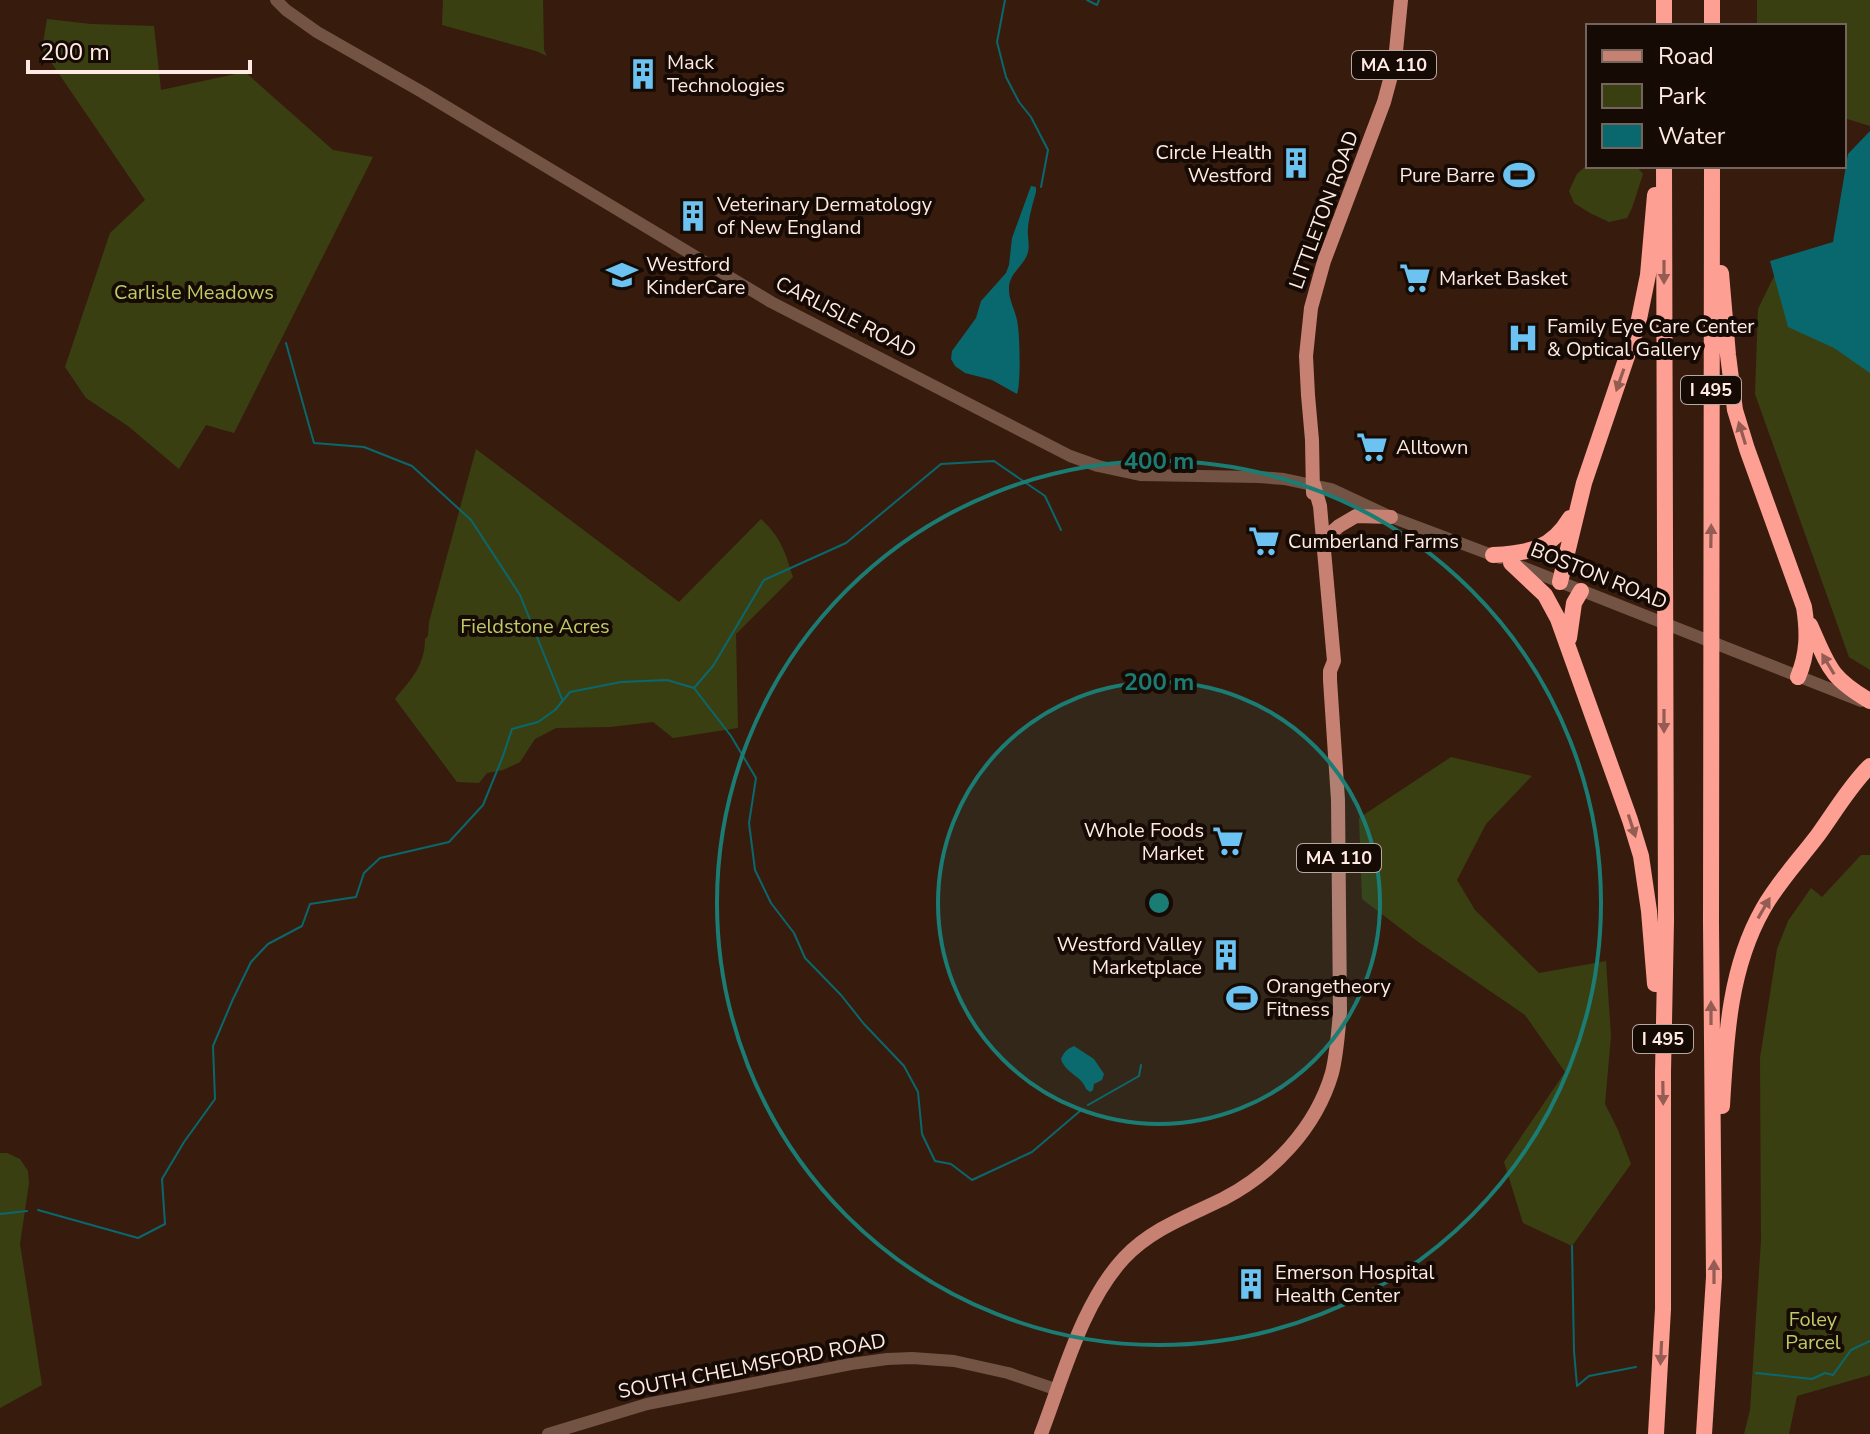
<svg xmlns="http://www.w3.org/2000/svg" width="1870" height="1434" viewBox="0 0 1870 1434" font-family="'Nunito Sans',sans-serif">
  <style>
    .green { fill: #3a3f12 }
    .water { fill: #09686d }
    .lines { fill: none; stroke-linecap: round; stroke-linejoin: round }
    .stream { stroke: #09686d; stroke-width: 2 }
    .secondary { stroke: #735344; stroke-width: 12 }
    .primary { stroke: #c68173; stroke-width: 14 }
    .highway { stroke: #fd9f92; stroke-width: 16 }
    .oneway { fill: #955c53 }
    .ring { fill: none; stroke: #1b7c74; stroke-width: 4 }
    .labels { text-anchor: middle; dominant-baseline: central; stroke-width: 8; stroke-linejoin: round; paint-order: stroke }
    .shield { fill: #160a05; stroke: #b9a8a0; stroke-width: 2 }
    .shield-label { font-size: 18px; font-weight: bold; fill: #ffebe3 }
    .poi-label { font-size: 20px; fill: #ffebe3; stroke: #160a05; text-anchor: start }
    .street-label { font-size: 20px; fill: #ffebe3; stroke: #160a05 }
    .park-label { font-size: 20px; fill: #becb65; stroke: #160a05 }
    .centre { fill: #1b7c74; stroke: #160a05; stroke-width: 4 }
    .ring-label { font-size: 24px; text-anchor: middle; font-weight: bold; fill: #1b7c74; stroke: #160a05; stroke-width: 8; stroke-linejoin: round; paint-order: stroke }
  </style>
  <rect width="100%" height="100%" fill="#371c0e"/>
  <path class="green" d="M443,0h100l1,50 3,6 -11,-5 -94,-26z
    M1757,0h113v126l-26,-8v-92h-87z
    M47,19l44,5 63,2 7,64 84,-18 88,78 40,7 -139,276 -28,-8 -27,44 -51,-43 -42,-28 -21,-31 45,-134 35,-33 -103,-151z
    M1588,164v2h48l7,8 -11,34 -5,10 -18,4 -19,-9 -16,-10 -5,-12 8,-17z
    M1776,272l94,70v328l-21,-13 -94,-263 3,-85z
    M476,449l203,153 82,-83c20,18 24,33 32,58l-57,57 2,94 -65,10 -20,-16 -43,5 -54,1 -21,11 -15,23 -17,8 -16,3 -8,10 -22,-1 -62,-83c16,-20 30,-33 30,-60l3,-3 1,-14z
    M1451,757l81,19 -46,48 -29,56 18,30 64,63 67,-12 5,75 -6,68 13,26 13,34 -59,82 -49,-23 -19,-61 61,-90 -40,-57 -108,-74 -55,-42 -3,-81z
    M1861,855h9v520l-73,21 -8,38h-45l6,-24 11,-169 -1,-183 17,-109 11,-28 23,-33 11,9z
    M0,1153h7l13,6 8,12 1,12 -9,61 22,141 -42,23z"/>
  <path class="water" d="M1870,131v242l-36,-25 -46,-21 -18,-66 63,-19 15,-88z
    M1031,186l5,1v5c-3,11 -7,24 -8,36 -1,8 2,17 0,24 -4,15 -20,21 -19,38 0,10 6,20 8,30 3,13 4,64 0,74l-25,-14 -27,-7 -10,-7 -4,-7 1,-8 24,-33 5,-17 25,-28 3,-8 3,-27z
    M1074,1046l20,13 10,15 -2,6 -8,4 -1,6 -3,2 -4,-3c-4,-13 -21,-16 -25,-30 3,-7 6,-10 13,-13z"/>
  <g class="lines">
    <path class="stream" d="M1005,0l-8,42 9,35 13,25 12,15 17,33 -7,37
      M1087,0l10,5 2,-5
      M286,343l28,100 50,4 48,19 59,54 49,75 42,104
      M694,688l19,-22 51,-86 82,-37 95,-79 53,-3 51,35 16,34
      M1088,1105l51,-29 2,-11
      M38,1210l100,28 27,-14 -3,-45 22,-37 31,-43 -2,-53 20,-47 18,-37 17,-18 34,-18 8,-22 46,-7 8,-24 16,-15 69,-16 34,-37 20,-49 9,-27 26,-7 17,-12 15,-18 51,-10 46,-2 27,8 37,48 25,42 -7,45 6,47 16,33 23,30 11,25 36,37 23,29 40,42 14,26 4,42 13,27 16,3 21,16 60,-28 48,-41
      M0,1214l27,-3
      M1572,1246l2,105 3,35 12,-10 47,-9
      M1756,1373l56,6 13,-6 8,2 18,-25 19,-9"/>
    <path class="secondary" d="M276,0l10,10 31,22 105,60 349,210 299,154 28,10 42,9 119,2 25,2 47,10 60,28 109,41
      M1517,565l344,136
      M548,1434l99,-30 204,-40 36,-5 25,-1 42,3 54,12 50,17"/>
    <path class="primary" d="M1313,493l-1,-53 -4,-45 -2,-39 5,-48 13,-47 60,-159 11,-41 6,-61
      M1323,540l16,-14 17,-10 35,1
      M1041,1434c22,-57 41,-131 83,-176 27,-29 64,-42 99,-59 50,-26 93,-71 109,-126 5,-20 6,-40 8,-61l-2,-212 -8,-120v-9l4,-10 -14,-155 -6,-21"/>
    <path class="highway" d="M1664,0v26
      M1712,0v26
      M1721,273l7,82 7,55 12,39 57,158c4,25 4,46 -6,70
      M1493,555c35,-2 58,-5 77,-37
      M1511,563l34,32 13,24 72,201 11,36 8,55 6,73
      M1560,582l24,-99 54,-159 10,-49 7,-80
      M1810,625c19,42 19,52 60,76
      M1569,638l5,-35 7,-12
      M1722,1106c4,-68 7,-137 41,-197 15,-27 37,-50 55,-74 16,-22 33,-51 52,-69
      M1656,1434l7,-125v-237l3,-150 -2,-756
      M1704,1434l10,-157 -3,-354 1,-757"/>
  </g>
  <defs><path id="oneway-solid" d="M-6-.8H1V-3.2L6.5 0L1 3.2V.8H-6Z" transform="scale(2)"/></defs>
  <g class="oneway">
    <use href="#oneway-solid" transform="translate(1664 272) rotate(90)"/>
    <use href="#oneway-solid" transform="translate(1620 380) rotate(109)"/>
    <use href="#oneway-solid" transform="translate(1742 433) rotate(-107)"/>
    <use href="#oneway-solid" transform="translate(1711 536) rotate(-89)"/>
    <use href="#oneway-solid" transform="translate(1828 664) rotate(-121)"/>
    <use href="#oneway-solid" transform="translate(1664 721) rotate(90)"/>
    <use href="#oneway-solid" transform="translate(1632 826) rotate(72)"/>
    <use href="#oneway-solid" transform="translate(1764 908) rotate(-60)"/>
    <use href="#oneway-solid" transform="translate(1711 1013) rotate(-90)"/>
    <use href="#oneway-solid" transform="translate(1663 1093) rotate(89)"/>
    <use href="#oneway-solid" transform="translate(1714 1272) rotate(-90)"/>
    <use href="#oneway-solid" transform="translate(1661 1353) rotate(93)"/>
  </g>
  <circle cx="1159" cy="903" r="221" fill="#1b7c74" fill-opacity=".12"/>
  <g class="ring">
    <circle cx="1159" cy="903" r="221"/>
    <circle cx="1159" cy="903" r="442"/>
  </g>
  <defs>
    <symbol id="building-bare" viewBox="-9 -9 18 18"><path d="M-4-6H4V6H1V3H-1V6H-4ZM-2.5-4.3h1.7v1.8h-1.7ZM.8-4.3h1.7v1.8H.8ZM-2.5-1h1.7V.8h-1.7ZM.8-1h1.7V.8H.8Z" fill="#6cc3f2" stroke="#160a05" stroke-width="2.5" paint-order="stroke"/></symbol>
    <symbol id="stadium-bare" viewBox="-9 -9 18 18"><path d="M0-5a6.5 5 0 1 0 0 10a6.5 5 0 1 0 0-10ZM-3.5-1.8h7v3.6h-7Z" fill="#6cc3f2" stroke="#160a05" stroke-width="2.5" paint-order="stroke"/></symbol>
    <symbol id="school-bare" viewBox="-9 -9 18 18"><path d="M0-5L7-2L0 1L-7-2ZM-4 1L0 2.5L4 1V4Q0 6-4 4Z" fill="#6cc3f2" stroke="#160a05" stroke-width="2.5" paint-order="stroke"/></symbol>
    <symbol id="supermarket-bare" viewBox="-9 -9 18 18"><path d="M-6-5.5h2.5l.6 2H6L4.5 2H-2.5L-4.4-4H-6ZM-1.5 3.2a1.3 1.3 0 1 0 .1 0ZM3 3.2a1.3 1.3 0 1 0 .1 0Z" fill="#6cc3f2" stroke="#160a05" stroke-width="2.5" paint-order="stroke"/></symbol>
    <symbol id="hospital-bare" viewBox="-9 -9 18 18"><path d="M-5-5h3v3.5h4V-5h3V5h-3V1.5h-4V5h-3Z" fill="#6cc3f2" stroke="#160a05" stroke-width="2.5" paint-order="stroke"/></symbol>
  </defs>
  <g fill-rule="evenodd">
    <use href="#building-bare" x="621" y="52" width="44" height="44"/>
    <use href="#building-bare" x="1274" y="141" width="44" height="44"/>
    <use href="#stadium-bare" x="1497" y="153" width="44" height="44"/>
    <use href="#building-bare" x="671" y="194" width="44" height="44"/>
    <use href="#school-bare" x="600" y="253" width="44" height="44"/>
    <use href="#supermarket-bare" x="1393" y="256" width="44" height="44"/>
    <use href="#hospital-bare" x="1501" y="316" width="44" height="44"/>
    <use href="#supermarket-bare" x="1350" y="425" width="44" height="44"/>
    <use href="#supermarket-bare" x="1242" y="519" width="44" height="44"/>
    <use href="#supermarket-bare" x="1206" y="819" width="44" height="44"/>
    <use href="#building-bare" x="1204" y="933" width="44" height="44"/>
    <use href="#stadium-bare" x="1220" y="976" width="44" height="44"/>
    <use href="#building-bare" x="1229" y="1262" width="44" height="44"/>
  </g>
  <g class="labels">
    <g class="shield">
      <rect x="1352" y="51" width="84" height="28" rx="6"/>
      <rect x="1681" y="376" width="60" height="28" rx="6"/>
      <rect x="1297" y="844" width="84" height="28" rx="6"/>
      <rect x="1633" y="1025" width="60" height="28" rx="6"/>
    </g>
    <g class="shield-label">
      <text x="1394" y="65">MA 110</text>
      <text x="1711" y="390">I 495</text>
      <text x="1339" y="858">MA 110</text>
      <text x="1663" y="1039">I 495</text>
    </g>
    <g class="poi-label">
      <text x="667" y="62">Mack<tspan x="667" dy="23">Technologies</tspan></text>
      <text x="1272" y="152" text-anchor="end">Circle Health<tspan x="1272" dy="23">Westford</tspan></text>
      <text x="1495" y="175" text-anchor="end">Pure Barre</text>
      <text x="717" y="204">Veterinary Dermatology<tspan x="717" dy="23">of New England</tspan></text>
      <text x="646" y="264">Westford<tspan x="646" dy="23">KinderCare</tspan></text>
      <text x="1439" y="278">Market Basket</text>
      <text x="1547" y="326">Family Eye Care Center<tspan x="1547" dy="23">&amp; Optical Gallery</tspan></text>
      <text x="1396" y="447">Alltown</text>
      <text x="1288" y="541">Cumberland Farms</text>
      <text x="1204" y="830" text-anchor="end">Whole Foods<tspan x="1204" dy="23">Market</tspan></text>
      <text x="1202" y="944" text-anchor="end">Westford Valley<tspan x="1202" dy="23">Marketplace</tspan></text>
      <text x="1266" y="986">Orangetheory<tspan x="1266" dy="23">Fitness</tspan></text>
      <text x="1275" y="1272">Emerson Hospital<tspan x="1275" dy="23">Health Center</tspan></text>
    </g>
    <g class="street-label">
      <text transform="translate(1324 210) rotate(-70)">LITTLETON ROAD</text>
      <text transform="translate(846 317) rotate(27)">CARLISLE ROAD</text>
      <text transform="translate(1599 576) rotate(22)">BOSTON ROAD</text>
      <text transform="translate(752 1366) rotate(-11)">SOUTH CHELMSFORD ROAD</text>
    </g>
    <g class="park-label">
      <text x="194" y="292">Carlisle Meadows</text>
      <text x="535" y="626">Fieldstone Acres</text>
      <text x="1813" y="1319">Foley<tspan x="1813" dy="23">Parcel</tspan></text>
    </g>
  </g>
  <circle cx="1159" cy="903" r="12" class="centre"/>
  <g class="ring-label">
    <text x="1159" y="469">400 m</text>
    <text x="1159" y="690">200 m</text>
  </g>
  <rect x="1586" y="24" width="260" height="144" fill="#160a05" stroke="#73645e" stroke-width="2"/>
  <rect x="1602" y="50" width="40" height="12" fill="#c68173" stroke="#73645e" stroke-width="2"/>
  <text x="1658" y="64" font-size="24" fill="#ffebe3">Road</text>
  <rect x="1602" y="84" width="40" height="24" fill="#3a3f12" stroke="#73645e" stroke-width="2"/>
  <text x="1658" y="104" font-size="24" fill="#ffebe3">Park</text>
  <rect x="1602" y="124" width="40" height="24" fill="#09686d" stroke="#73645e" stroke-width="2"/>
  <text x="1658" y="144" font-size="24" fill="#ffebe3">Water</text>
  <path d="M28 60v12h222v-12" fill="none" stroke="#ffebe3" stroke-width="4"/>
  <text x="40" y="60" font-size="24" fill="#ffebe3" stroke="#160a05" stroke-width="6" paint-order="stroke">200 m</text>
</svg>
